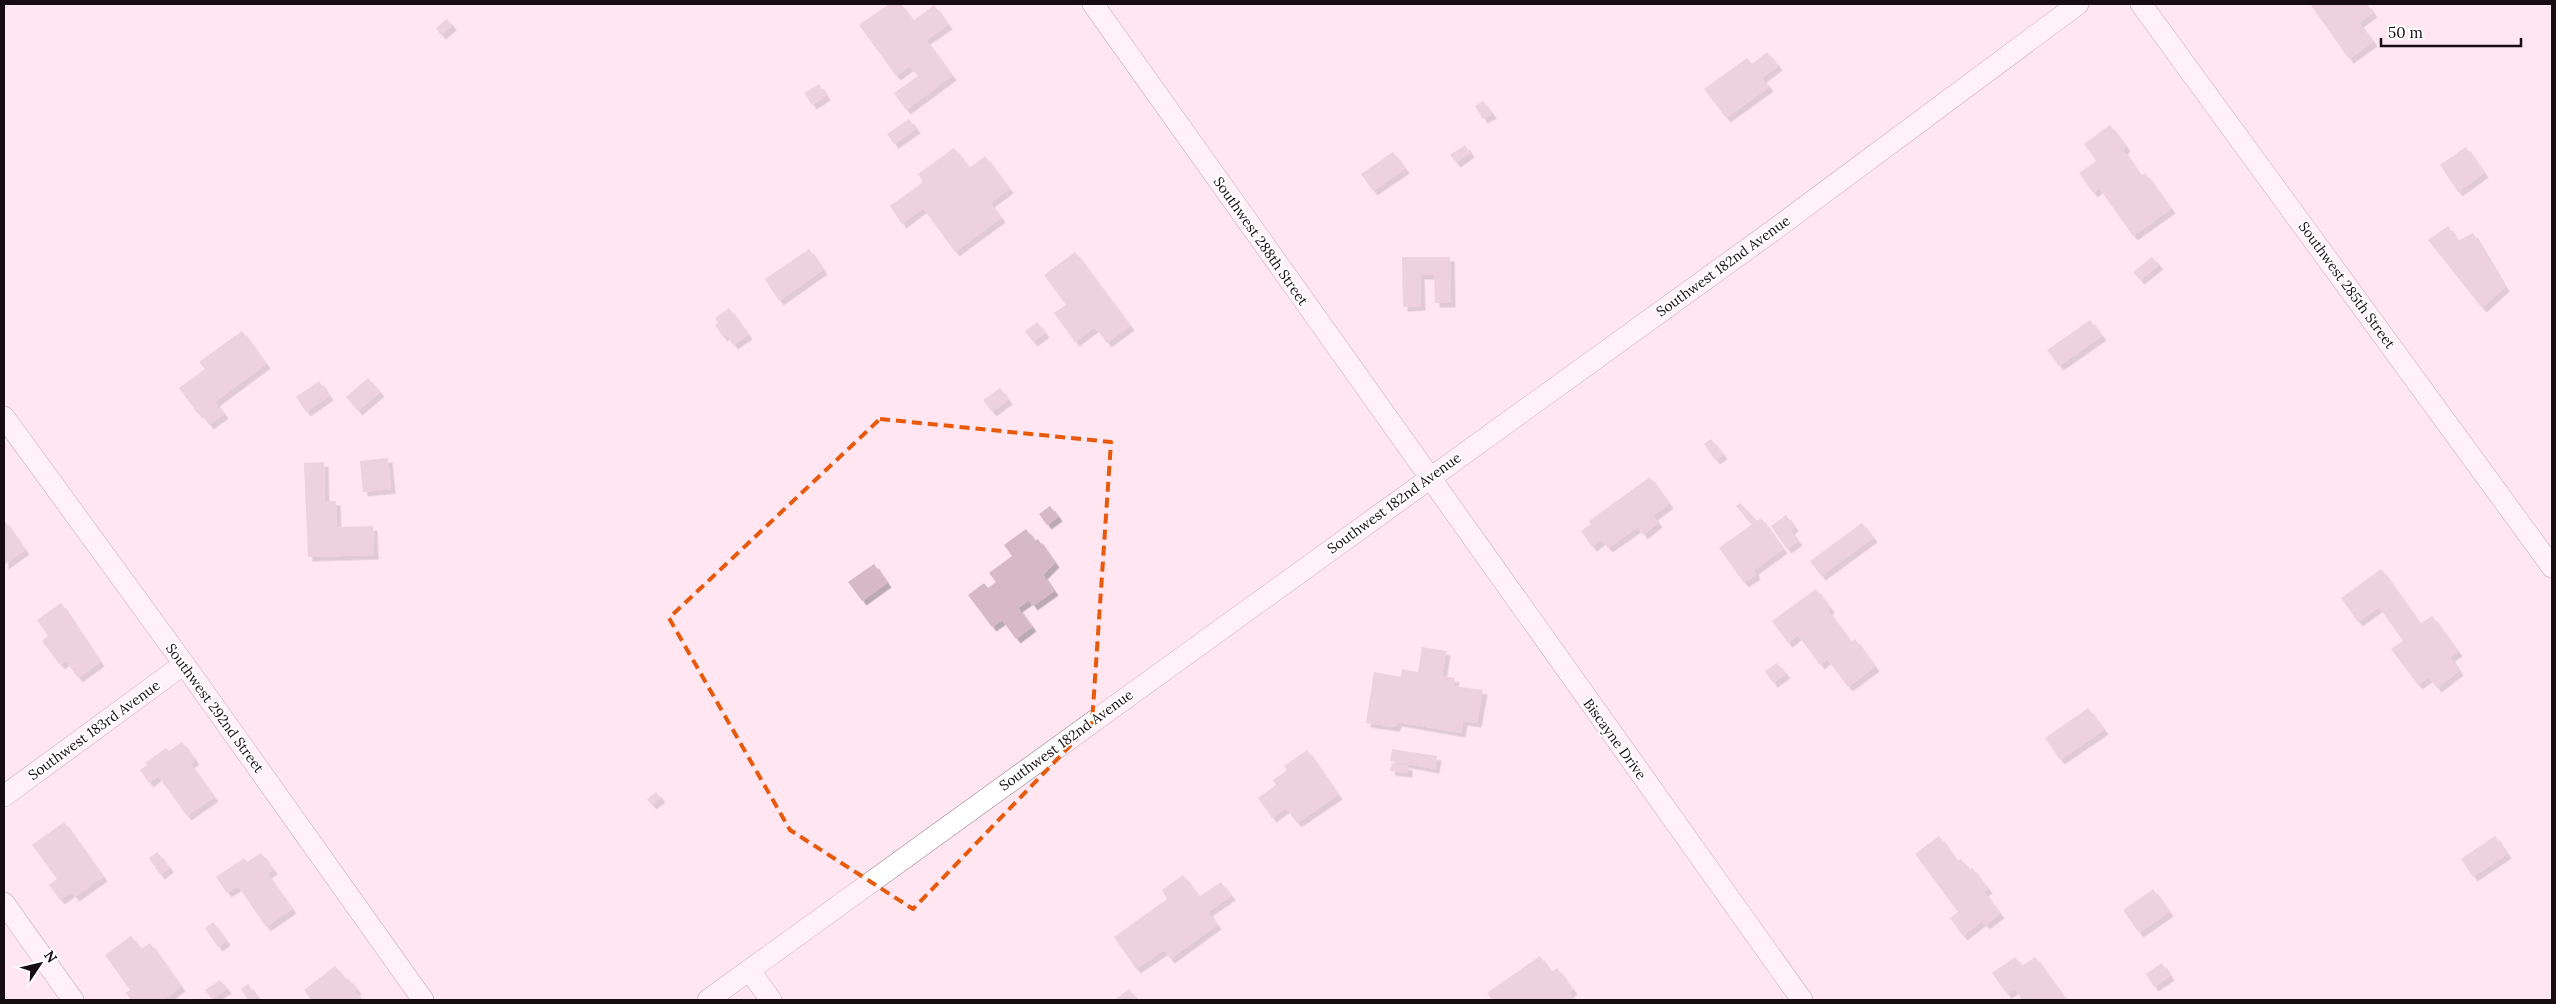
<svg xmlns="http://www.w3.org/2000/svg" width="2556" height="1004" viewBox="0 0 2556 1004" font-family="Lora,serif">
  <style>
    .building { fill: #d7b8c6; filter: url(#shadow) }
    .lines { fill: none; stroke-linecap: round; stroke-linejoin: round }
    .minor-casing { stroke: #7e6370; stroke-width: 22 }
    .minor { stroke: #fff; stroke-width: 21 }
    .marked { fill: none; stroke: #e8590c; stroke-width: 4; stroke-dasharray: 10 6; stroke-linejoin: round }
    .labels { text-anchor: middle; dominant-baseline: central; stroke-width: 4; stroke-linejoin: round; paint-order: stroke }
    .street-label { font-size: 14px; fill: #170c11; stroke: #fff }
  </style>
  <defs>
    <filter id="shadow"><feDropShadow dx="4.5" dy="4.5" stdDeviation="0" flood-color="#0004"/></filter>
  </defs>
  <rect width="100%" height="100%" fill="#ffe6f1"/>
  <path class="building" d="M889,4h12l12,17 21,-16 14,20 -22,15 26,36 -46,34 -12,-17 24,-17 -8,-10 -14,10 -37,-51z
    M2310,4h57l6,9 -14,10 14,19 -24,17z
    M447,19l5,7 -11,9 -5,-7z
    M1767,52l11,14 -16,12 7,9 -43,31 -22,-29 43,-31 5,6z
    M819,84l7,12 -14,9 -8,-12z
    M1483,101l9,13 -9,5 -8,-13z
    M909,119l7,10 -22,15 -7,-10z
    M2110,125l16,22 -3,3 18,26 4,-3 26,36 -38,27 -34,-48 -6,5 -14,-20 17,-12 -12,-17z
    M1465,145l5,8 -14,10 -6,-8z
    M2466,147l18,26 -26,19 -18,-27z
    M954,148l15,20 16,-12 24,33 -19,14 11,15 -46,34 -32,-44 -21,16 -12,-18 33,-24 -5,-8z
    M1393,152l12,17 -32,22 -12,-17z
    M2448,226l10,15 15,-8 32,54 -23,21 -54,-68z
    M809,249l14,21 -44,31 -14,-22z
    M1075,252l55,74 -23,17 -12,-16 -20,15 -21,-29 12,-8 -22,-30z
    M1402,257h48l1,46h-16l-1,-28h-14l1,31 -18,1z
    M2152,257l7,8 -19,15 -7,-8z
    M729,308l19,27 -15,10 -7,-11 -3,3 -8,-12 3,-2 -3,-5z
    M2090,320l12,16 -43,30 -12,-16z
    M1037,322l8,11 -12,9 -8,-11z
    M242,331l24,33 -51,38 9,12 -15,11 -8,-12 -3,1 -19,-26 26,-19 -6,-7z
    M368,378l12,14 -22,19 -12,-14z
    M319,381l10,15 -23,16 -10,-15z
    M1000,388l8,12 -16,12 -9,-12z
    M1711,439l12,16 -8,5 -11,-16z
    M388,458l3,31 -28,3 -3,-31z
    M324,462l1,39h11l1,26 36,-1 1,29 -66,2 -4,-94z
    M1650,477l19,27 -16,12 5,7 -15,12 -5,-8 -30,21 -6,-8 -10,7 -11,-16 10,-7 -2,-3z
    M1740,503l16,17 -5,4 -15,-18z
    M1050,506l8,11 -11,8 -8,-11z
    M1786,515l8,12 -4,3 8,11 -11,8 -16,-23z
    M1761,518l22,31 -29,21 2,5 -12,8 -25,-35z
    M4,520l21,30 -21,15z
    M1862,523l11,15 -52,38 -11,-15z
    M1026,529l9,12 3,-2 17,24 -12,12 11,16 -21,15 -4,-6 -11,8 14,19 -16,12 -14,-19 -10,7 -24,-32 16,-12 4,5 8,-6 -7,-9 23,-17 -8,-11z
    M874,564l13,19 -25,18 -14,-19z
    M2381,569l39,55 12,-8 26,36 -8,5 9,14 -22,17 -8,-11 -11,8 -27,-36 12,-8 -24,-34 -21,15 -17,-24z
    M1816,589l14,19 -2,3 23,31 4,-3 20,28 -27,20 -21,-28 -7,6 -22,-30 -10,8 -16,-22z
    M61,603l39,59 -22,16 -12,-17 -6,4 -18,-24 6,-5 -11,-16z
    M1422,647l24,4 -4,25 13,2 -2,8 30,4 -6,33 -14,-2 -2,12 -63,-11 -3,5 -29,-4 8,-51 27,5 1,-8 16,3z
    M1777,663l9,11 -13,9 -8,-12z
    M2088,708l16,22 -44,30 -15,-22z
    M182,742l13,18 -5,4 24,33 -27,19 -29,-40 -9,7 -9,-13 7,-5 -2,-2 21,-15 3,3z
    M1392,749l45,7 -2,13 -45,-8z
    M1307,750l31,45 -41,28 -11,-15 -14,10 -14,-20 18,-13 -3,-5 14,-10 -3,-4z
    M1392,763l16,3v7l-18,-2z
    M656,792l5,6 -9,7 -5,-6z
    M64,822l39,55 -28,20 -4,-5 -11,8 -11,-15 8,-6 -25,-34z
    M1939,836l18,25 4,-2 8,11 3,-2 16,21 -4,3 16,22 -15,11 -3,-4 -19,15 -13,-18 8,-6 -43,-58z
    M2495,836l12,18 -34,23 -12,-18z
    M157,852l6,7 -9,7 -5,-8z
    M261,853l12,17 -6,4 25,35 -26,18 -28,-41 -11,7 -11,-16 28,-19 3,4z
    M164,861l5,7 -9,7 -5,-8z
    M1183,875l16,22 22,-15 10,14 -23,16 9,13 -47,34 -6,-9 -28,19 -22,-32 53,-38 -5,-9z
    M2153,889l16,23 -30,21 -16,-23z
    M213,922l13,19 -8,6 -13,-19z
    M131,936l10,13 9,-6 31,44 -18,13h-32l-5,-7 4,-3 -25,-35z
    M1540,956l11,16 6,-4 16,22 -4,3 5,7h-82l-5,-7z
    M2015,957l7,9 13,-9 31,43h-44l-7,-11 -8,5 -15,-21z
    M2162,963l8,13 -16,11 -8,-13z
    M335,966l11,14 2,-2 9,12 -2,2 8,8h-52l-7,-10z
    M220,980l7,9 -15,10 -7,-9z
    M248,984l9,13 -4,3h-5l-7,-11z
    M1129,989l8,11h-19l-1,-2z"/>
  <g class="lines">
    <defs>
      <path id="minor" d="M1093,4l709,996
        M2141,4l411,563
        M4,417l180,247 239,336
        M4,796l180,-132
        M4,903l69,97
        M749,970l22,30
        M708,1000l1063,-768 307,-228"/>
    </defs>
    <use href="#minor" class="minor-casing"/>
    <use href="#minor" class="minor"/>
  </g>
  <path d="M0 0H2556V1004H0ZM880,419l231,23 -19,281 -179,186 -123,-79 -121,-212z" fill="#ffe6f1" fill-opacity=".55" fill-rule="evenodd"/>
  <path class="marked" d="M880,419l231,23 -19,281 -179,186 -123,-79 -121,-212z"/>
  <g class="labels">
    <g class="street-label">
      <text transform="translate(1261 241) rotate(55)">Southwest 288th Street</text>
      <text transform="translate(1723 266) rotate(-36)">Southwest 182nd Avenue</text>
      <text transform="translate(2347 285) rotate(54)">Southwest 285th Street</text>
      <text transform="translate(1394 503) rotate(-36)">Southwest 182nd Avenue</text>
      <text transform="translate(215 708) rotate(54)">Southwest 292nd Street</text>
      <text transform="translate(94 730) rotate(-36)">Southwest 183rd Avenue</text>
      <text transform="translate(1615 739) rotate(54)">Biscayne Drive</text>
      <text transform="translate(1066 740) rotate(-36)">Southwest 182nd Avenue</text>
    </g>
  </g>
  <rect width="2556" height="1004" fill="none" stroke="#170c11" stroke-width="10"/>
  <g transform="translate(40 964) rotate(55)" stroke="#ffffff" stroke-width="4" paint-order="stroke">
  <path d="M0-4L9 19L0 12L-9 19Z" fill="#170c11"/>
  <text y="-8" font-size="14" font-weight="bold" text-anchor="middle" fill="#170c11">N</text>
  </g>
  <path d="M2381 38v8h140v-8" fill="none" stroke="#170c11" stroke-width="2.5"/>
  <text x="2388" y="38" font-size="15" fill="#170c11" stroke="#ffffff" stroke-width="4" paint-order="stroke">50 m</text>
</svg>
